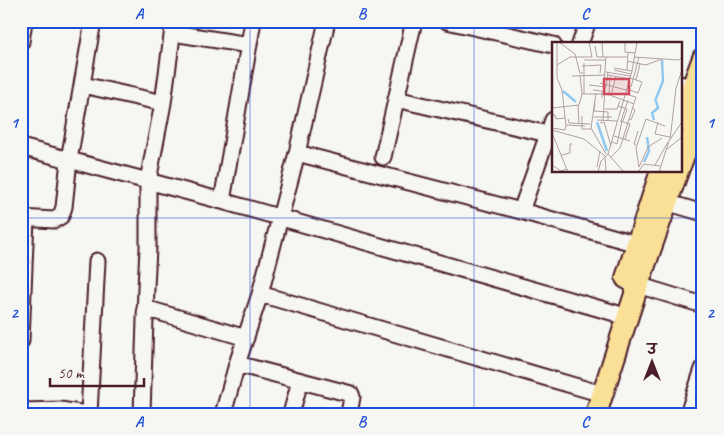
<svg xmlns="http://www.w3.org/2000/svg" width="724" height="435" viewBox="0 0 724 435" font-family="Caveat,'Playpen Sans Deva',sans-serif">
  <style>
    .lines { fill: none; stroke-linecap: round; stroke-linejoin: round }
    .minor-casing { stroke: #4a1f2b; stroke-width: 19 }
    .major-casing { stroke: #4a1f2b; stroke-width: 24 }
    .minor { stroke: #f6f6f2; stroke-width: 15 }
    .major { stroke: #fadf96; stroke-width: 20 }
    .grid { fill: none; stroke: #1d4ed8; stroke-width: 1; stroke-opacity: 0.55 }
    .inset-river { fill: none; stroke: #91c8f0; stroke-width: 2.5 }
    .inset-road { fill: none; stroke: #b1a0a2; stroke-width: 1 }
    .view { fill: #d1495b; fill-opacity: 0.15; stroke: #d1495b; stroke-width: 2.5 }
    .inset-edge { fill: none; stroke: #4a1f2b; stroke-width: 2.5 }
    .neatline { fill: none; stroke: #1d4ed8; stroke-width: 2 }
    .grid-label { font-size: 16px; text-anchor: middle; font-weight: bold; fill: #1d4ed8 }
  </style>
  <rect width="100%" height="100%" fill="#f6f6f2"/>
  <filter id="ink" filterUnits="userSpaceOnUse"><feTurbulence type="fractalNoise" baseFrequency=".02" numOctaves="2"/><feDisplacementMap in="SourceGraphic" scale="10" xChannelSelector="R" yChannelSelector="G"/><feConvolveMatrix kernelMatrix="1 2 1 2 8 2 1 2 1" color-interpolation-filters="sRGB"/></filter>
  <g filter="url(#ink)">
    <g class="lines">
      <defs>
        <path id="minor" d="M447,21l106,24
          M173,33l76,12
          M21,42l3,-21
          M580,44l8,-23
          M680,84l23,8
          M83,85l80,18
          M396,99l152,35
          M21,147l201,54 393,112 12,5
          M297,153l224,58 116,33
          M383,157l31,-136
          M659,200l44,13
          M222,201l31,-180
          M521,211l32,-91
          M21,218l33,2 7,-4 3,-9 5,-47 24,-139
          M628,282l75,23
          M260,294l342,100
          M145,308l101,30
          M21,341l5,-123
          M237,364l114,30 1,3 -3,17
          M21,411l39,-1 27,4
          M89,414l8,-153
          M142,414l4,-126 2,-40v-67l15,-78 11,-82
          M223,414l14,-50 23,-70 37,-141 30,-132
          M291,414l9,-33
          M688,414l15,-45"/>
        <path id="major" d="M680,120l23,-62
          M680,166l23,-60
          M626,278l26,-80 9,-27
          M596,414l42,-129 40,-114"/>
      </defs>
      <use href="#minor" class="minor-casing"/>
      <use href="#major" class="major-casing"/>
      <use href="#minor" class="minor"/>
      <use href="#major" class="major"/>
    </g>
  </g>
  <path class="grid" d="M250,21v393M474,21v393M21,218h682"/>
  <g transform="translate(552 42)">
    <rect width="130" height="130" fill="#f6f6f2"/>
    <path class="inset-river" d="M11,49l13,11M103,59l8,-20 -1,-21M102,78l-2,-7 6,-5 -2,-7M45,80l10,29M92,120l5,-11 -2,-14"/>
    <path class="inset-road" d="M7,0l16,12 5,19h3M37,0l3,15M50,0l1,15M73,0v10l10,1M43,4l2,11h30M82,15l45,3 3,-3M32,18h22M75,19l19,4 16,-6M32,21v31M5,23l13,-8h22M30,24l19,-1 -1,8M62,26l18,3M62,28l17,4M75,28l1,-17M54,30l24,4M28,33l2,19M56,33l17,3M20,34l33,-1M84,38l4,-16M48,41l26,7M52,42l2,-27M37,43l17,2 2,-15M79,45l8,-30M75,47l11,4 4,-11 -12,-4M41,48l9,1v7M44,51l-5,35 15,26M30,52h25l27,10M57,52l1,-19M59,53l5,-19M68,59l-2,5 9,3 -4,12M43,61l-1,8 14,1v8M26,63l1,18M0,66l27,-3 3,-11M53,67h12l1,-3M0,73h3l1,4 9,-1M30,74v13h9M42,75h18M16,77l1,4 21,1M77,77l2,1 4,-10 -3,-2M45,78l20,1M51,78l2,-33M68,79l10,3 -5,15M69,79l7,-21M106,80l-3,12 15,3M48,81l4,-1 7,24M14,83l19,1M0,86l13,2 1,-4 -4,-36 -5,-12v-36M0,88l32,9 21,17M0,91l16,39M62,94l16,5M118,98l6,-52 6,-18M60,100l5,2 5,-23M84,103l-2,-1 4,-13M115,107l15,-12M10,113l8,-2v-9h2M53,115l1,15M59,115l9,-9 16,-51 -11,-3M0,123l9,6 6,-2M103,123l13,-23M45,125l3,-16M87,125l-3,-19 10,-29 19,7M87,125l9,-20 14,-9M46,130l3,-11 7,-7M72,130l-16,-18 24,-83 5,-29M86,130l6,-8 16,2M107,130l10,-31 13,-19"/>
    <path class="view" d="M52,37h25v15h-25z"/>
    <rect width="130" height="130" class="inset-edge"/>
  </g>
  <rect width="724" height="435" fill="none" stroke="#f6f6f2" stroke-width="55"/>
  <g transform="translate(652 362)" stroke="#f6f6f2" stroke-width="4" paint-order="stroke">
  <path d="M0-4L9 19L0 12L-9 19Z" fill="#4a1f2b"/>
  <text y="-8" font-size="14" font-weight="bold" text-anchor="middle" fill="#4a1f2b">उ</text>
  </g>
  <path d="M50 378v8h94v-8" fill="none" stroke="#4a1f2b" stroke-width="2.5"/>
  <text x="58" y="378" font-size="15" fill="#4a1f2b" stroke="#f6f6f2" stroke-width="4" paint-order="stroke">50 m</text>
  <rect x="28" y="28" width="668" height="380" class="neatline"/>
  <g class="grid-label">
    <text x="139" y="19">A</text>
    <text x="362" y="19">B</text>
    <text x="585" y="19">C</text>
    <text x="14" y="128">1</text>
    <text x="710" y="128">1</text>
    <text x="14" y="318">2</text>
    <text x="710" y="318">2</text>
    <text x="139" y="427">A</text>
    <text x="362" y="427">B</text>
    <text x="585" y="427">C</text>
  </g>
</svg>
